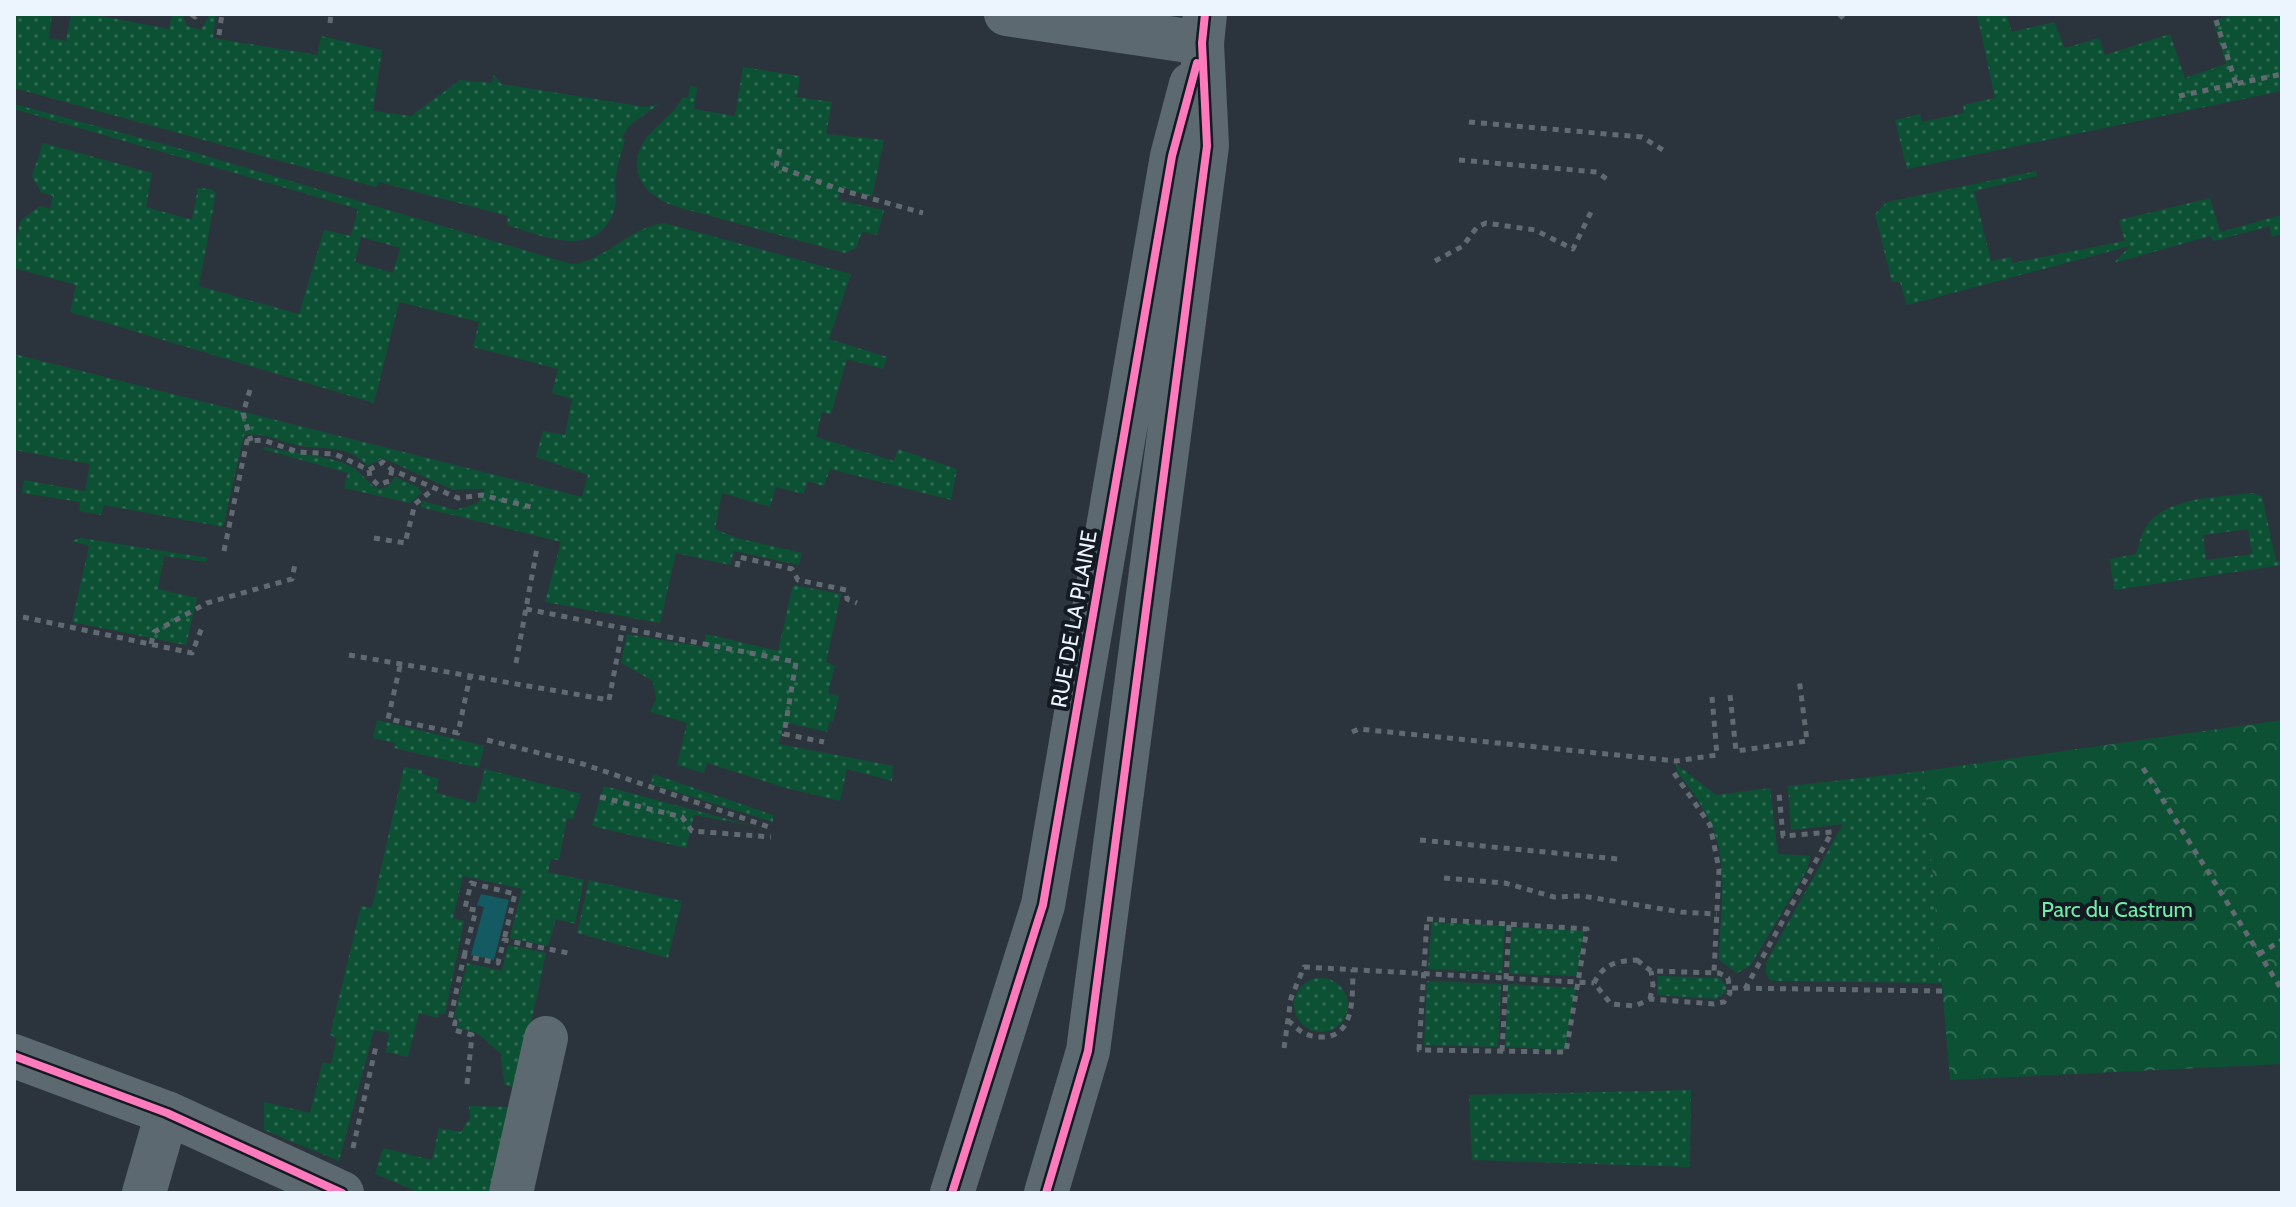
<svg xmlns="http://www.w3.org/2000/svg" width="2296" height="1207" viewBox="0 0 2296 1207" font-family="Cabin,sans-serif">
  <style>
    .grass { fill: url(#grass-dots); fill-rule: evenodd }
    .park { fill: url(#park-crowns) }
    .water { fill: #145a62 }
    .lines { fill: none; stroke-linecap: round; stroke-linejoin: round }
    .path { stroke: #616a70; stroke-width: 5; stroke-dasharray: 6 6; stroke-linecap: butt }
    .minor { stroke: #5d6970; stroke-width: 44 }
    .cycleway-casing { stroke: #131a22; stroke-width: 13 }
    .cycleway { stroke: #fd7abc; stroke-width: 8 }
    .labels { text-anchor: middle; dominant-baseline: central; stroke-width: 8; stroke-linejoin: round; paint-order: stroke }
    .street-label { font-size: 22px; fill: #ecf4fe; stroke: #131a22 }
    .park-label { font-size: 22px; fill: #71edaa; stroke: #131a22 }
  </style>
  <defs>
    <pattern id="grass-dots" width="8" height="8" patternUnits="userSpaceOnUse" patternTransform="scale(2)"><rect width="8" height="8" fill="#0d5135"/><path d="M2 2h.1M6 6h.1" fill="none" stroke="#306b53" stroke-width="1.8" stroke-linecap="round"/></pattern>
    <pattern id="park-crowns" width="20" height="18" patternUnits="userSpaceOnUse" patternTransform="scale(2)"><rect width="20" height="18" fill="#0d5135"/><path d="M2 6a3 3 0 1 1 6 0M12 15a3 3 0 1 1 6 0" fill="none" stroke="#306b53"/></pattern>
  </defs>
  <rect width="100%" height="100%" fill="#2b343d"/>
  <path class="grass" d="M14,14h38l-3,24 17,3 5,-27h19l79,15 3,-15h10l5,12 14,4 9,-16h6l-3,24 104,17 4,-19 61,14 -9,61 38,5 49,-36 32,3 2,-9 7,10 144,23 14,-3 -28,20 -9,13 3,3c-4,14 -9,27 -10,43 0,8 2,17 0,25 -17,53 -70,29 -108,17l1,-9 -129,-34 -3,5 -362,-99z
    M1977,14h29l6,18 42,-10 11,26 34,-10 6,17 65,-21 15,44 41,-14 -13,-43 21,-7h48v77l-375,78 -12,-49 25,-6 2,8 42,-9 -1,-8 32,-7z
    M743,67l57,9 -3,21 35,5 -6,32 58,6 -12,57 -30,-10 -4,13 46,10 -7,25 -15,-3 -6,16 -11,5c-44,-12 -87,-24 -131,-36 -18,-6 -43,-9 -58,-20 -12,-8 -21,-22 -19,-37 4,-29 34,-39 46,-63l5,1 2,-12 7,1 -3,22 41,7z
    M14,104l175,47 382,113c32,-1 57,-36 93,-41l187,51 -22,65 58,18 -4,12 -36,-10 -16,55 -9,-2 -6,25 78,24 4,-12 59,20 -6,31 -121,-31 -6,17 -17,-5 -3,13 -28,-7 -6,20 -48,-14 -7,36 22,9 65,15 -3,12 -65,-14 -4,14 -54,-12 -16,70 -115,-21 16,-60 -141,-35 3,-6 32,9 23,-7 7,-14 -32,1 -70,-32 -16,8c-18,-22 -43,-16 -66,-20 -21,-3 -34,-14 -57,-11l-21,92 -119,-22 -3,10 -22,-4 1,-9 -58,-9 2,-13 61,11 5,-27 -76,-14v-96l568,143 6,-22 -52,-18 7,-26 22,4 7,-36 -20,-6 6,-24 -85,-22 6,-25 -80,-20 -25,101 -304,-91 6,-27 -62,-17v-22l7,-26 19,-14 10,3 3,-13 -12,-4 -9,-16 11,-33 109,30 -6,34 46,13 6,-32 13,1 5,4 -17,93 100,28 25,-84 27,6 7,-27 -344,-100zM361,237l39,11 -7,25 -38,-11z
    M2036,171l1,5 -63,15 17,70 20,-4 1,6 113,-22 -6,-21 91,-22 10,34 62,-17v19l-11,3 -1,-11 -56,15 -4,-5 -96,27 16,-17 -223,59 -7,-23h-8l-17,-68 12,-12z
    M265,447c25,6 63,8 85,19 12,6 17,18 29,23l11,-4 5,-8 23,10 4,6 -12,10 -62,-14 -4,-1 4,-15 -86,-24z
    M2253,493l9,3 14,65h6v4l-168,25 -4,-31 26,-5c3,-7 4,-17 8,-24 19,-34 76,-33 109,-37zM2248,529l4,25 -46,6 -3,-25z
    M81,538l127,20 -2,4 -42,-6 -6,33 39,9 -11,47 -114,-23 17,-76 -18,-5z
    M793,585l48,9 -15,68 9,4 -7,27 11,3 -6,26 -3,-1 -3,11 -43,-10 -5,22 114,22 -1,15 -45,-12 -7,32 -54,-13 -79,-25 -3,10 -27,-8 10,-42 -37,-11 6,-13 -3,-18 -32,-18 6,-29 76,13 3,-13 72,17z
    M377,720l107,26 -5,22 -85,-20 1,-5 -22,-5z
    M1676,764l40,31 54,-7 8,66 32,2 -3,14 -57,96 -13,7 -18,-13c3,-85 16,-119 -42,-188z
    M404,767l18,3v4l17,5 -3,14 40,10 9,-34 96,25 -8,25 -6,-1 -8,42 -8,-1 -3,13 36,8 -9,44 -19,-5 -8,27 -38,-8 12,-49 -59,-13 -10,42 11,3 -19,93 -6,-1 -1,5 -19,-5 -11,44 -22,-5 3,-19 -15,-3 -35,131 -75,-31v-28l46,11 13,-51 8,2 6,-26 -7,-3 31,-129 11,2z
    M1924,771l18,212 -171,-2 -5,-7v-11l77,-139 -52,6 -3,-44z
    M653,774l120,41v7l-122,-38z
    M604,786l146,39 -56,-10 -8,33 -90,-21 -4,-2z
    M589,880l93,21 -14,57 -91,-25z
    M1432,922l73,4 -3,47 -74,-4z
    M1511,927l73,4 -7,45 -68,-2z
    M508,945l38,8 -29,136 -13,-5 -3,-30 -24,-21 -19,-5 1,-8 -5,-2 13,-55 35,8z
    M1658,976l62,2 6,8v6l-10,7 -59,-4z
    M1294 1005a27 27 0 1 1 54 0a27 27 0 1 1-54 0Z
    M1427,981l74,3 -3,63 -74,-2z
    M1508,984l68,4 -11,62 -60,-3z
    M1691,1090l-1,77 -218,-7 -3,-65z
    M469,1106l44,1 -17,86h-75l-46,-19 8,-26 49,12 7,-32 22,4 9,-14z"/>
  <path class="park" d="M2282,720v344l-332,16 -26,-309z"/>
  <path class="water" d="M481,894l28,6 -15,60 -23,-5 13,-48 -7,-2z"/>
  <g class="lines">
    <path class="path" d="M191,14l4,3 3,-3
      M1839,14l6,6
      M2216,20l20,64
      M330,23l1,-9
      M219,35l3,-21
      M2179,96l103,-22
      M1469,122l173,15 21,13
      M780,149l-4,17 65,24 82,23
      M1459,160l138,12 14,10
      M1435,261l28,-15 14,-19 9,-4 49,7 38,19 19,-39
      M250,390l-7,23 8,28
      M369,470l14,-8 9,8 66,28 24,-3 53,13
      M369,470l1,7 8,8 11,-4 3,-11
      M374,538l31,5 10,-39 20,-16
      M224,551l23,-110 16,-1 35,12 37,2 34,16
      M737,567l2,-10 53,12 6,11 48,10 1,9 10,4
      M526,609l270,53 -12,72 40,8
      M23,617l169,36 11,-28
      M151,644l3,-12 53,-29 85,-24 3,-15
      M349,655l260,45 14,-74
      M516,663l21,-115
      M400,666l-12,53 70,14 12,-57
      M1730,695l6,56 71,-10 -8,-63
      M1352,732l7,-3 317,32 41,-6 -5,-58
      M487,740l96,24 189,64
      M2143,768l139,222
      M1674,773l36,52 9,44 -5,103
      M600,797l82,20 10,14 79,6
      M1420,840l198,19
      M1444,878l61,5 49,14 28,-1 99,16 36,2
      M1427,919l160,10 -21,123 -147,-2z
      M2259,954l23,-14
      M464,956l12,-46 -11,-2 6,-25 44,11 -11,46
      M1637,960l14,11 68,2 9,5 2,15 -6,9 -10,2 -64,-5 -15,7 -24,-2 -17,-21c10,-19 21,-22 43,-23z
      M1732,988l211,3
      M1745,989l87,-157 -49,4 -4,-43
      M1650,999l3,-14 -2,-14
      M1288,1020c11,11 18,17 34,17 34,0 30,-43 31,-68
      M1284,1048l7,-50 13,-31 290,16
      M1502,1051l7,-126
      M467,1084l5,-49 -18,-5 1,-8 -5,-2 14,-64 34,7 6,-23 64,13
      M353,1148l23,-102"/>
    <path class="minor" d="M1006,14l196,29
      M14,1056l153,57 175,80
      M144,1193l23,-80
      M511,1193l35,-155
      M952,1193l91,-288 129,-749 19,-72
      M1046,1193l42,-142 119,-905 -5,-103 3,-29"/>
    <defs>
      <path id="cycleway" d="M14,1056l153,57 175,80
        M952,1193l91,-288 129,-749 25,-93
        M1046,1193l42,-142 119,-905 -5,-103 3,-29"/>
    </defs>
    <use href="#cycleway" class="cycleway-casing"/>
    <use href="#cycleway" class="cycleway"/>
  </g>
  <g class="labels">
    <g class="street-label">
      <text transform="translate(1074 619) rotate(-80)">RUE DE LA PLAINE</text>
    </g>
    <g class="park-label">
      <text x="2117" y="909">Parc du Castrum</text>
    </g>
  </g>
  <rect width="2296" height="1207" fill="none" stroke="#ecf4fe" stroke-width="32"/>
</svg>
